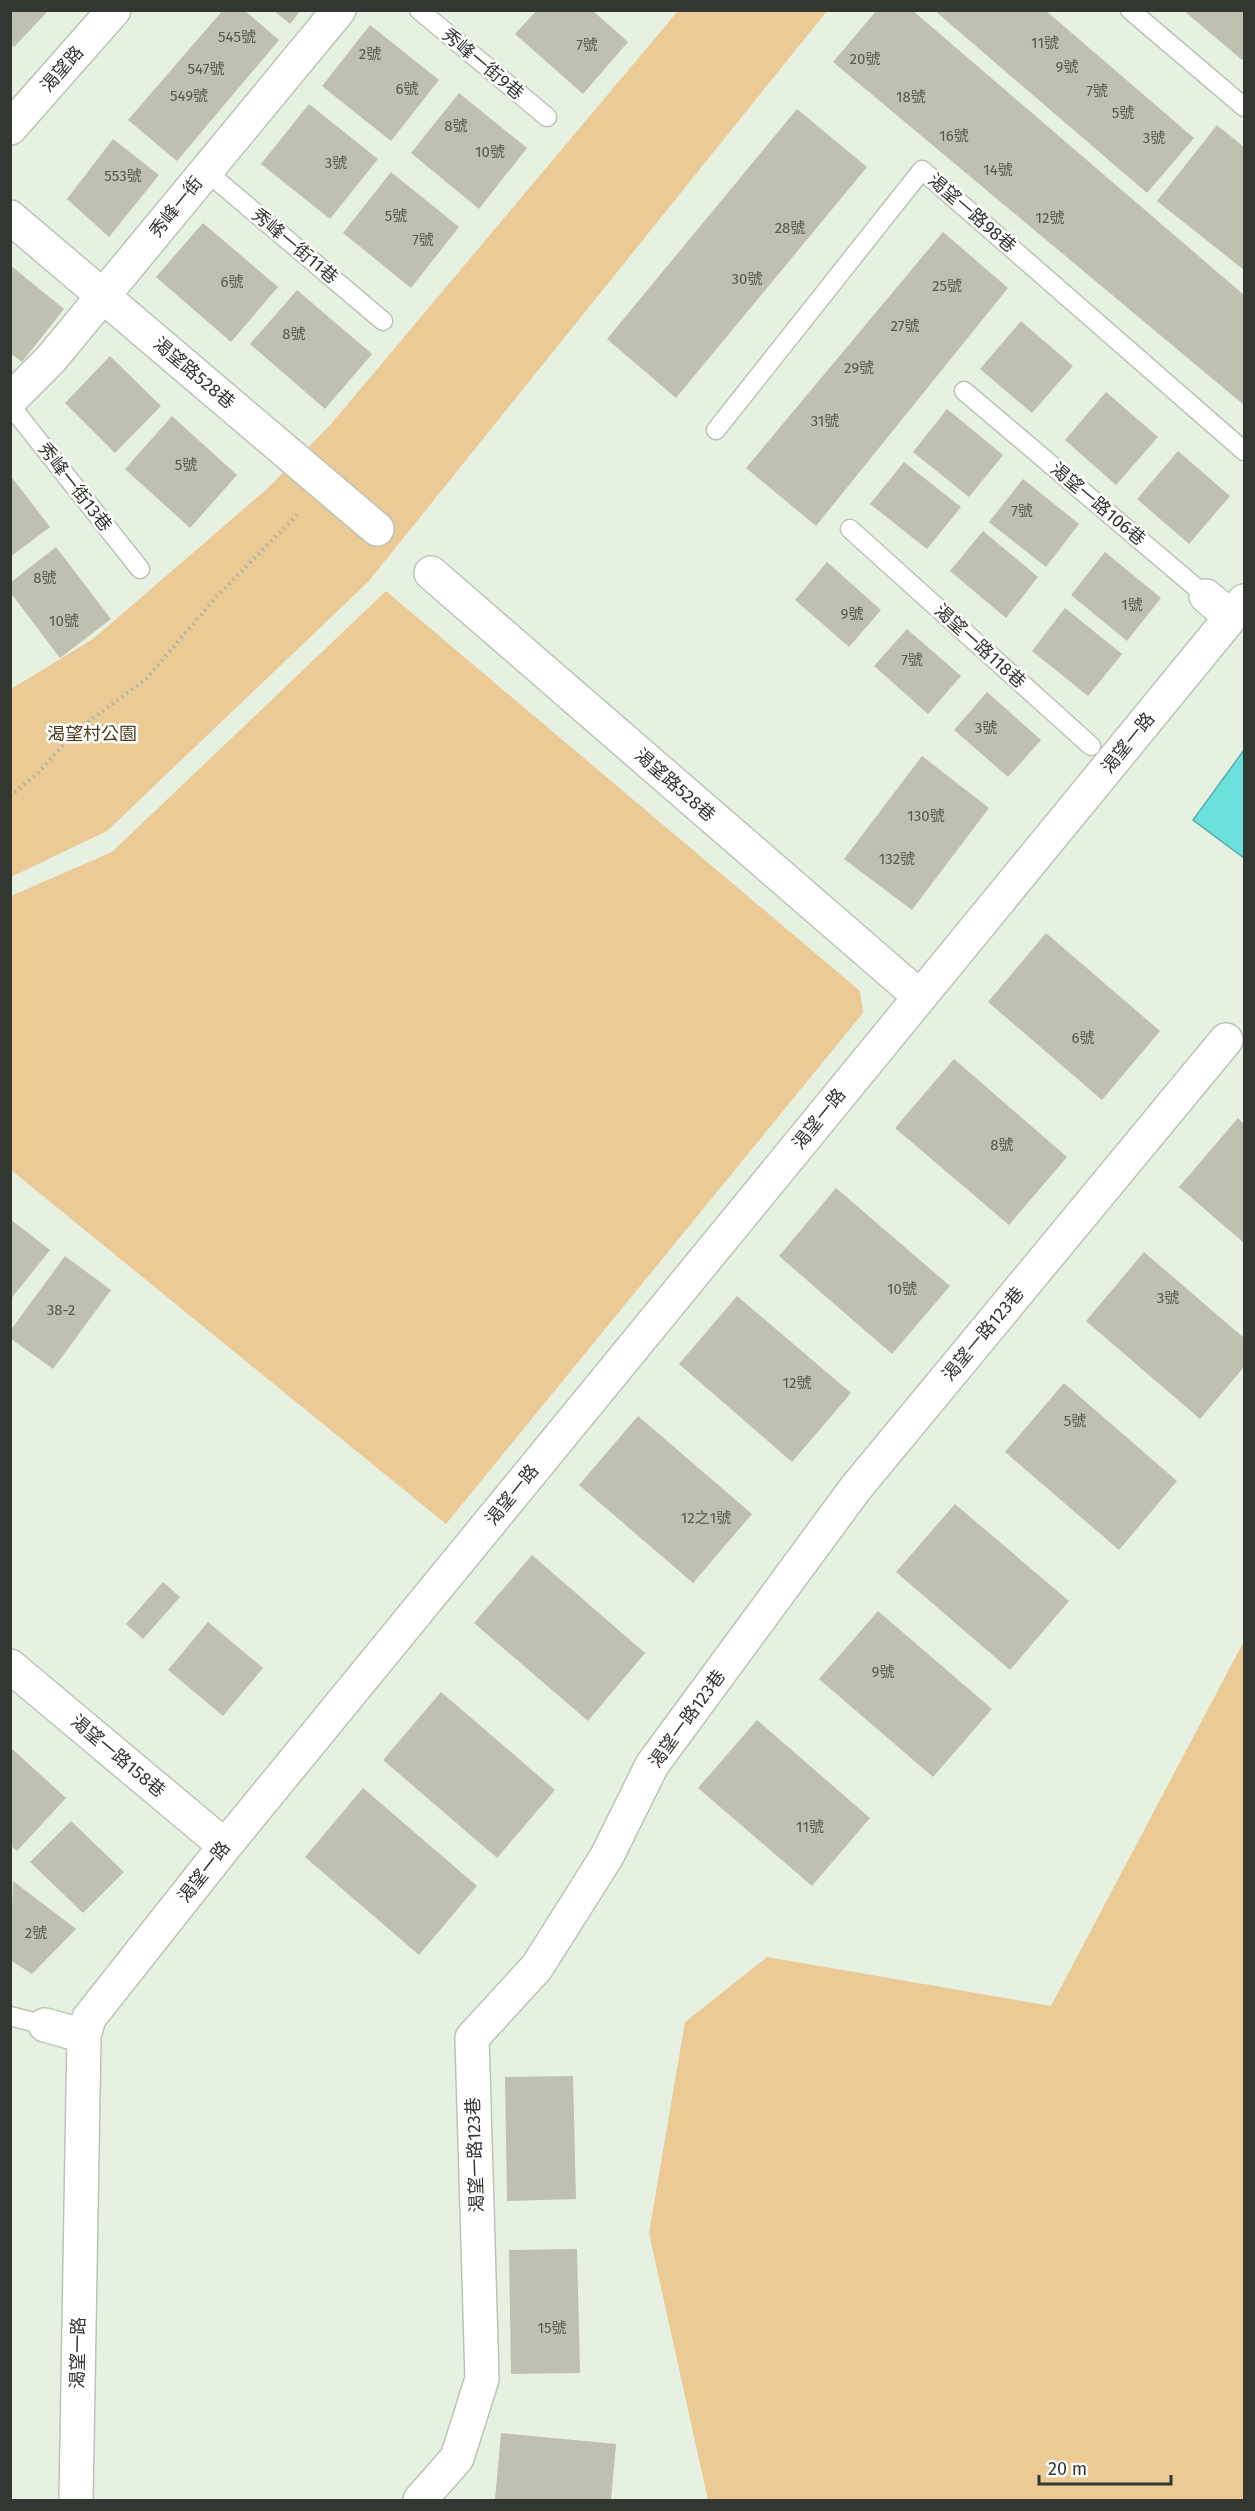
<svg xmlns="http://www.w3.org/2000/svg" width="1255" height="2511" font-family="'Fira Sans','Noto Sans TC',sans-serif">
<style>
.green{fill:#ebca95}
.water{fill:#6be1dc;stroke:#5aaea9;stroke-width:1.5}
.building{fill:#c0c0b0}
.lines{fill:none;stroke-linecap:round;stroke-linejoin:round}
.service-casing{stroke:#bbc4b7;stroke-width:21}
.minor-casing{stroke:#bbc4b7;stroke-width:36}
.path{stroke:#a9b1a5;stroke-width:4;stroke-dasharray:1.5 4.5;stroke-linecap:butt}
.service{stroke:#fff;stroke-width:18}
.minor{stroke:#fff;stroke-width:33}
.labels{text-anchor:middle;stroke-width:5;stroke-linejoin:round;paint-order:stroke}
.number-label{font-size:15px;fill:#565951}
.street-label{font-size:18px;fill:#333731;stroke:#fff}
.park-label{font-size:18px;fill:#503d1d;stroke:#fff}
</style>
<rect width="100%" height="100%" fill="#e7f1e2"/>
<path class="green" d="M678,11H827L368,582L107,831L11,877V689L93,639L268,488L331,424Z
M386,591L860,991L863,1013L446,1524L11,1170V896L112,852Z
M1244,1641V2500H708L649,2233L685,2022L767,1957L1051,2006Z"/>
<path class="water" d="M1244,750V858L1193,820Z"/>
<path class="building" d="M10,10H49L14,47L10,43Z
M223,10H244L279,40L177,161L128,120Z
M273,10H301L290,24Z
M537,10H592L628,42L583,94L515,34Z
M877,10H912L1244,295V405L833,62Z
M934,10H1045L1194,138L1147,193Z
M1183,10H1244V57L1242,60Z
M370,25L439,80L391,141L322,86Z
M459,93L527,148L479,209L411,153Z
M309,104L378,159L330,219L261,164Z
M797,109L867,167L676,398L607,339Z
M1217,125L1244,147V270L1157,201Z
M113,139L159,175L109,237L67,199Z
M391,172L459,227L411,288L343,233Z
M203,223L278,287L231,342L156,277Z
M943,232L1008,288L816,526L746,468Z
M10,265L64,309L22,362L10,353Z
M297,290L372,354L325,409L250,344Z
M1021,321L1073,366L1032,413L980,369Z
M110,356L161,406L115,453L65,403Z
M1106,392L1158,437L1116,485L1065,440Z
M947,409L1003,455L969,497L913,452Z
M172,416L237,475L190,528L125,469Z
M1178,451L1230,496L1189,544L1137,499Z
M904,462L961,507L927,549L870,504Z
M10,475L50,527L10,557Z
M1023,479L1079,524L1046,567L989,522Z
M983,531L1038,577L1006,618L950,571Z
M56,547L111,619L60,658L10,592V583Z
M1105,552L1161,598L1127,641L1071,595Z
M827,562L881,610L849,647L795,600Z
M1065,608L1122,654L1088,696L1032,651Z
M907,629L961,676L928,714L874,666Z
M987,692L1041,740L1008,777L954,730Z
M922,756L989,808L912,910L844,859Z
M1046,933L1160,1031L1102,1100L988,1002Z
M954,1059L1067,1157L1009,1225L895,1128Z
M1238,1118L1244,1124V1243L1179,1187Z
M836,1188L950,1286L892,1354L779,1256Z
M10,1219L50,1250L10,1300Z
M1144,1252L1244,1338V1367L1200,1419L1086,1321Z
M65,1256L111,1290L53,1369L10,1338V1331Z
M737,1296L851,1393L792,1462L679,1364Z
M1064,1383L1177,1481L1119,1550L1005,1452Z
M638,1416L752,1514L693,1583L579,1485Z
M955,1504L1069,1601L1010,1670L896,1572Z
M532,1555L645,1653L588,1721L474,1623Z
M163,1582L180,1597L143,1639L126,1624Z
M878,1611L992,1709L933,1777L819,1679Z
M208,1622L263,1668L223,1716L168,1670Z
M441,1692L555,1790L497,1858L383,1760Z
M757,1720L870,1818L812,1886L698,1788Z
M10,1747L66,1798L17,1851L10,1845Z
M363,1788L477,1886L419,1955L305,1857Z
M71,1821L124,1872L83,1913L30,1862Z
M13,1881L76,1929L32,1974L10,1960Z
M573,2076L576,2199L507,2201L505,2077Z
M577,2249L580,2373L511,2374L509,2250Z
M501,2433L616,2444L611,2500H495Z"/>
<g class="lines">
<defs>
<path id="service" d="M419,10L547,117
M1130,10L1244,107
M206,171L383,321
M964,391L1206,596
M10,405L140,569
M716,430L922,170L1244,451
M850,529L1091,746
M10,2016L45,2025"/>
<path id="minor" d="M10,128L114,10
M10,217L377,529
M10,400L51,359L339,10
M431,573L919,996
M1206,596L1231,617
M10,1666L225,1846
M45,2025L84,2036
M76,2500L84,2036L89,2018L225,1846L1244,601
M420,2500L457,2458L482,2379L472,2038L537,1967L607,1856L652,1765L855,1489L1226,1040"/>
</defs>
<use href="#service" class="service-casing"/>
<use href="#minor" class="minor-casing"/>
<path class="path" d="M10,796L38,773L77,730L146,679L217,596L298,514"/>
<use href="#service" class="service"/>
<use href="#minor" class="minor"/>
</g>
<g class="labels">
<g class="number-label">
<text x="237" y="42">545號</text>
<text x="1045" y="48">11號</text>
<text x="587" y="50">7號</text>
<text x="370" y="59">2號</text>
<text x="865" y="64">20號</text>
<text x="1067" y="72">9號</text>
<text x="206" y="74">547號</text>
<text x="407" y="94">6號</text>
<text x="1097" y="96">7號</text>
<text x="189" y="101">549號</text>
<text x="911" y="102">18號</text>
<text x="1123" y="118">5號</text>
<text x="456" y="131">8號</text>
<text x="954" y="141">16號</text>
<text x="1154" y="143">3號</text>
<text x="490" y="157">10號</text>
<text x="336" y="168">3號</text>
<text x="998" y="175">14號</text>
<text x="123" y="181">553號</text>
<text x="396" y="221">5號</text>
<text x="1050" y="223">12號</text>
<text x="790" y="233">28號</text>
<text x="423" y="245">7號</text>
<text x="747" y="284">30號</text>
<text x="232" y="287">6號</text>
<text x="947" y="291">25號</text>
<text x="905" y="331">27號</text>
<text x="294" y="339">8號</text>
<text x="859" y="373">29號</text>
<text x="825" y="426">31號</text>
<text x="186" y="470">5號</text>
<text x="1022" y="516">7號</text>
<text x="45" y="583">8號</text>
<text x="1132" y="610">1號</text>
<text x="852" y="619">9號</text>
<text x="64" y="626">10號</text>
<text x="912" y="665">7號</text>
<text x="986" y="733">3號</text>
<text x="926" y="821">130號</text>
<text x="897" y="864">132號</text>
<text x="1083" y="1043">6號</text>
<text x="1002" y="1150">8號</text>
<text x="902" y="1294">10號</text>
<text x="1168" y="1303">3號</text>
<text x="61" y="1315">38-2</text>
<text x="797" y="1388">12號</text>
<text x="1075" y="1426">5號</text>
<text x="706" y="1523">12之1號</text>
<text x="883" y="1677">9號</text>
<text x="810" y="1832">11號</text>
<text x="36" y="1938">2號</text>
<text x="552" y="2333">15號</text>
</g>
<g class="street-label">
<text transform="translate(483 64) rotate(40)" y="6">秀峰一街9巷</text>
<text transform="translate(62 69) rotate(-49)" y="6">渴望路</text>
<text transform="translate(176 207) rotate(-51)" y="6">秀峰一街</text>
<text transform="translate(972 213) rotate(41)" y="6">渴望一路98巷</text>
<text transform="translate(295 246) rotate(40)" y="6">秀峰一街11巷</text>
<text transform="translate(194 373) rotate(40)" y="6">渴望路528巷</text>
<text transform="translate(75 487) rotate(52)" y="6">秀峰一街13巷</text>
<text transform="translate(1098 504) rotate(40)" y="6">渴望一路106巷</text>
<text transform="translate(980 646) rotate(42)" y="6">渴望一路118巷</text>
<text transform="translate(1128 743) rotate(-51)" y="6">渴望一路</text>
<text transform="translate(675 785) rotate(41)" y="6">渴望路528巷</text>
<text transform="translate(819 1119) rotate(-51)" y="6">渴望一路</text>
<text transform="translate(983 1334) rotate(-50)" y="6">渴望一路123巷</text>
<text transform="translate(512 1495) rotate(-51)" y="6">渴望一路</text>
<text transform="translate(687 1719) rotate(-54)" y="6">渴望一路123巷</text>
<text transform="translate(118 1756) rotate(40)" y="6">渴望一路158巷</text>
<text transform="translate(204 1872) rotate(-52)" y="6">渴望一路</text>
<text transform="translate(475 2155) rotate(-92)" y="6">渴望一路123巷</text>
<text transform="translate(78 2353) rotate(-89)" y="6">渴望一路</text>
</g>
<g class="park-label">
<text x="92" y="740">渴望村公園</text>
</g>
</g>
<rect width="1255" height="2511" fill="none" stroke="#333731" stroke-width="24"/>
<path d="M1039 2475v9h132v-9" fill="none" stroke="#333731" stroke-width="3"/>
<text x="1048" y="2475" font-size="18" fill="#333731" stroke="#ffffff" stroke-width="4.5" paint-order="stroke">20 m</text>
</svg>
